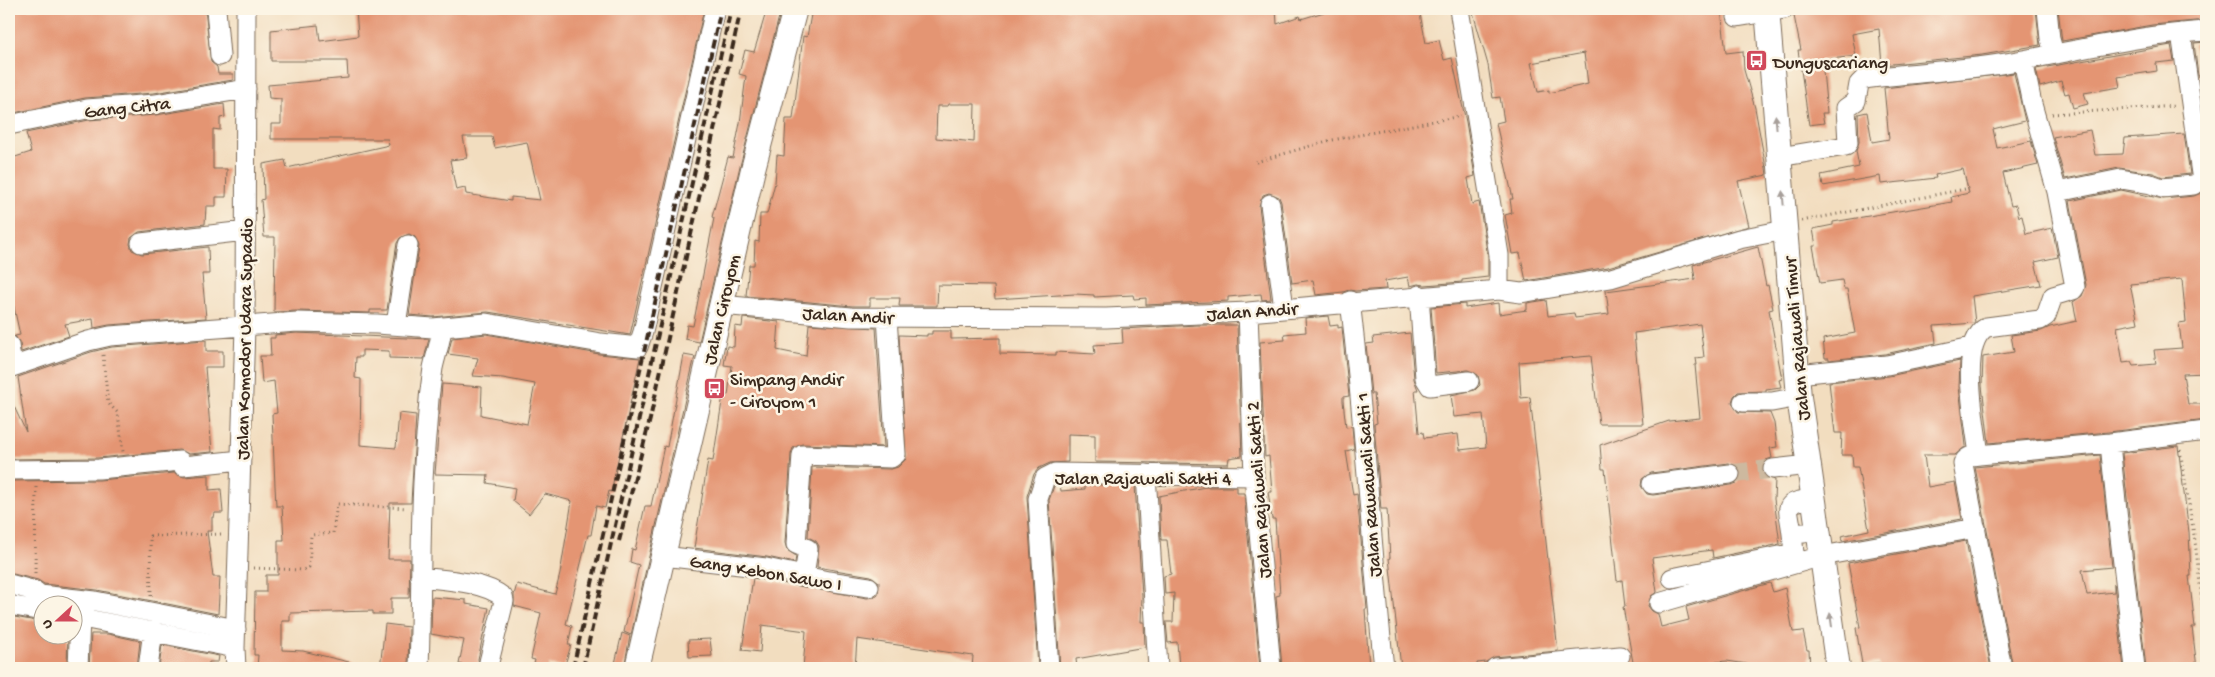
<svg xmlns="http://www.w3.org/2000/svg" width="2215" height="677" font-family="'Gochi Hand',sans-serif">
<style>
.building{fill:#e49573;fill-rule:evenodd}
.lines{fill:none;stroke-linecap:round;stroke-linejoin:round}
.minor-tunnel{stroke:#cdb99f;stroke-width:19;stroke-dasharray:19 9;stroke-linecap:butt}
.minor-casing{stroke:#7b6956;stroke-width:21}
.major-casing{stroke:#7b6956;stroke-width:26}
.path{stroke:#7b6956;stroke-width:3;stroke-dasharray:1 4;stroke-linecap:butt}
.minor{stroke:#fff;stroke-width:19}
.major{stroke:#fff;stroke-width:24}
.rail{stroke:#3b2a1e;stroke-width:4;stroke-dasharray:8 4;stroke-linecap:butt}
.oneway{fill:#a79f9a}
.labels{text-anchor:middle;stroke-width:5;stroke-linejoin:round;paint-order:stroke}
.poi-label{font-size:19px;fill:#3b2a1e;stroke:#fcf5e5;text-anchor:start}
.street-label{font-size:19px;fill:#3b2a1e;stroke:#fcf5e5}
</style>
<rect width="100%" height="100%" fill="#fcf5e5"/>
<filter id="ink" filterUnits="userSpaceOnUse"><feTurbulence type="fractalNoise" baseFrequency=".02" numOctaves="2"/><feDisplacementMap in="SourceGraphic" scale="10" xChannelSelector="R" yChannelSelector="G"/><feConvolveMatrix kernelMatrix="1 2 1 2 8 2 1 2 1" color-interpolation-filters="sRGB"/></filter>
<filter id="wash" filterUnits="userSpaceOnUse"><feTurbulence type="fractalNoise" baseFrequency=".0096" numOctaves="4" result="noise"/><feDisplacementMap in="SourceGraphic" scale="20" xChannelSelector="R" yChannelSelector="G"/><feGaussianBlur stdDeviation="1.12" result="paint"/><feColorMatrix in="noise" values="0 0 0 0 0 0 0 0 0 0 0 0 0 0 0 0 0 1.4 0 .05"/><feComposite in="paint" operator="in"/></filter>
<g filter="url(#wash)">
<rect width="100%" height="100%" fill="#f2ddbf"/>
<g id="blocks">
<path class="building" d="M9,9H205L211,62L217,67L218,74H233V80L154,93L85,98L9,114Z
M356,9H704L630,335L488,312L433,317L409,315L419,246L415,237L409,234L400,238L397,243L387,310H370V313L297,311L274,312L275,237H264L261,200L264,199L263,164L285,160L287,168L389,145L388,139H271V124H281V99L269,98L268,85L348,78L347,61H271V30L318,25L320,41L358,36ZM463,137H492L495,148L527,142L540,200L511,197V201L466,194L465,188L456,190L450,160L467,158Z
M767,9H781L740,166L699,342L685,339L687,325L693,326L714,218L712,217L728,157L733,158L740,123L746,76L739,74L745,50L754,52Z
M812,9H1276L1277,24L1300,16L1301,19L1324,12L1323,9H1419L1426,43L1439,40L1444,60L1452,58L1466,122L1475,176L1468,178L1472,204L1479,202L1488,257V277L1462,280V282L1425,285L1418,284L1410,286L1408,277L1385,281L1386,289L1355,291L1349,290L1343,292L1316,295L1313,280L1292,283L1281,202L1279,197L1269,193L1263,195L1259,206L1271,299L1262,300L1261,294L1228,297V301L1146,305V298L1134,299L1133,295L1094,297V295L1075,294L995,299L994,286L938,285L937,306H899L900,298H870V306H852L746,296L749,265H754L755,241L759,242L760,214H767L775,183L777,155L784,156L786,119H793L803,36L807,37ZM949,104H975L974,142L936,138L937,106H948Z
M1472,9H1721L1726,53L1743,51L1744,70L1755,108L1766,168L1767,175L1738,181L1749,226L1608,267L1526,281L1520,253L1512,254L1505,215L1512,213L1510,199H1513L1496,123L1504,121L1500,97L1493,98L1488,65ZM1584,53L1588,84L1549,93V90L1538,92L1531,63Z
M2036,9L2040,45L1982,55L1882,65L1879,29L1852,34L1856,56L1822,60L1827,113H1822L1824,123L1809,125L1800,63L1798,50H1801L1794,16L1796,10Z
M2058,9H2206V20L2152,25L2062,41Z
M2206,42V76H2198L2194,43Z
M2171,45L2174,61L2156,63L2157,71L2118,77L2120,87L2084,93L2088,104L2073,108L2069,93L2065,94L2061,81L2040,87L2036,69Z
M2014,73L2025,121L1993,129L1997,148L2031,141L2038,165L2003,173L2011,206L2016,205L2019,217L2022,216L2026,234L2052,228L2058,257L2035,262L2041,285L1972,296L1975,323L1934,326L1936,343L1885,354L1829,360V358H1825L1823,339L1855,333L1847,289H1844L1842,280L1820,283L1813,246H1816L1813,229L1833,225V222L1952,202L1951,197L1969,193L1963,169L1935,175L1936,178L1911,181L1881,184L1880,176L1823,186L1821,175L1859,167L1856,151L1859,142L1858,114L1867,112L1872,142L1889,139L1884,88Z
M224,104L225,117L220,118V130L213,129V169H227L226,197H216V206H206L205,224L139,232L131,238L130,244L132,250L142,254L208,247L209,274H202L206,318L109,325L94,328L93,319L65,324L69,336L21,352L20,343L15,336L20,335L12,298H9V159L31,152L26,133L89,120L156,115Z
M2090,130L2095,155L2123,154L2125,138L2184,134L2190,174L2163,177L2153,173L2119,168L2065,179L2053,137Z
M2121,190L2163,199L2194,196L2206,191V373L2183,374L2188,404H2206V420L2109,432L1989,443L1982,386L1983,357L2014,352L2011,335L2041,331L2050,327L2077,321L2073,302L2082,296L2086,285L2070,201ZM2182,279L2186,322L2179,323L2182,348L2154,350L2156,364L2133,366L2131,362L2123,363L2117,327L2138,323L2130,284Z
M1758,247L1766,286L1768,285L1773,309L1769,310L1782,379L1779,380L1781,387L1766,389V391L1738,392L1734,396L1732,402L1738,412L1770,413L1774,423L1777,447L1770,448L1772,458L1766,460L1762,470L1764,476L1775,480L1774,499L1780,544L1713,558L1712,550L1652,558L1657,592L1651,596L1648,606L1652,611L1658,614L1661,627L1689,620L1686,607L1770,583L1773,592L1785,588L1793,632L1803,631L1807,650H1809L1810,668H1773L1727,661L1692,664V668H1634L1623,607H1625L1622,580L1617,581L1605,469H1602L1600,445L1669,421L1700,418L1695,365H1697L1696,358L1704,357L1700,324L1634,333L1643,424H1599L1591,356L1519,362L1521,398L1530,397L1558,651L1494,657L1486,662L1477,663V668H1401L1389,558H1390L1387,509H1381L1374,424L1377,423L1374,394H1371L1366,344L1374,343L1373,337L1410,333L1414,379L1418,390H1415L1419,433L1423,432L1424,438L1458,434L1460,450L1486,447L1483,414L1454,417L1451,395L1475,390L1480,385L1478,375L1468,370L1436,373L1431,307L1465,304V308L1498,303L1499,314L1527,310V303L1546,300L1548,316L1574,313L1575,318L1609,314L1606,291L1695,279L1693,265ZM1729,463L1739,467L1741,473L1737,483L1731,485L1653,495L1647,494L1641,486L1642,479L1651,473Z
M1328,316L1330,326L1338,325V328L1342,327L1344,348L1349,396L1343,397V401L1346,427L1352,426L1354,449L1346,451L1353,495L1357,494L1367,609H1365L1369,668H1282L1276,596L1280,595L1275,519H1272L1268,492H1272L1269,456L1265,457L1260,342L1285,340L1284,334L1306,332L1305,318Z
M743,318L779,322L777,350L806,356L809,324L876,328L884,447L802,444L793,448L791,454L785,543L787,550L796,556L795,563L767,557L694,548L708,460L713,461L723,395H728L732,366L724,365L727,346L734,347L735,326L742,327Z
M1197,325H1237L1242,456L1229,458L1228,464L1095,462V435L1068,434V462L1050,463L1039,468L1034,474L1027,496L1038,668H972L973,656L857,639L855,668H803L806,631L762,625L760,652L742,650L753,578L867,598L874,597L878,594L879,582L871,576L817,567L819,546L816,541L808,537L812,467L891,469L898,467L906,459L899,335L927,336V334H932V331H951V339L1000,338V354L1056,355V352L1095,354L1094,345L1123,343L1122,329Z
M297,333L429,339L424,359L389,358V351L362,350V357H356L355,378L361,379L360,445L396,448L399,413L416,415L411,503H390L388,559H410L409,598H391V614H373V611L290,613V621H282V650L303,651L353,663V668H257L258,655H254L255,592H266V575H278V540H284L282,506H276L275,486L272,414L277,413L274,381L262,383L260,356H271L270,338H275V335Z
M486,334L599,354L640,358L611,492L609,491L605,508L596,506L591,535H588L566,624L572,626L568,645H571L564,668L549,664L548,668H533L535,660L531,659L541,613L514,606V595L517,584L555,594L560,574L572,501L545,494L529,514L513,501L515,488L487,483L488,475L435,474L442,384L482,387L481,415L527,424L535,384L503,378L473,376L478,358L448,354L452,338Z
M206,340V351H223V367H205L212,452L189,454L179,450L98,458L9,459V396L26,432L18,377L91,352L112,347Z
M684,355L695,357L694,360L631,635L624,632L639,565L630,562L632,549L635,550L645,506H651L664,446L667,447Z
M1960,361L1959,387L1966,446L1955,455H1924L1928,487L1955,482L1962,519L1842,541L1841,536L1869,530L1858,467H1853L1852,455H1841L1842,433H1835L1829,382L1889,376Z
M2178,446L2189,532L2191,576H2189L2195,627H2192L2197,668H2146L2122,453Z
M2100,455L2112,567L2082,570L2087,595L2114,592V584L2124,668H2097L2096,666L2013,668L1975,467Z
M174,473L184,477L209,475V490L221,489L223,513H215L214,517H212V531H207L213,577H220L218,614L97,590L44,584L38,580L9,573V481L99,480Z
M1058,484H1060L1061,491L1085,489V485H1135L1142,596L1141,622H1144L1145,647L1076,659L1077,668H1060L1049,500L1054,486Z
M1205,487H1237V493H1244L1260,668H1179L1177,642L1168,643L1166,622H1173L1174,593L1165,594L1164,576L1171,574L1167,540H1161L1159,496Z
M1966,541L1991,668H1880L1879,663L1862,664L1856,628L1860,627L1848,563Z
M432,597L466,600V604L489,608L478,659L480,668L459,664L464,640L431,634Z
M9,616L42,622V634H68L67,664H56V668H9Z
M385,624L409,627L408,668H380Z
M622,633L630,636L624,668H614Z
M91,634H108L140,641L137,668H89Z
M710,639L712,656L689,657L688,640Z
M162,645L219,656L218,662H209L208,668H159Z"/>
</g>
</g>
<g filter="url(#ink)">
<use href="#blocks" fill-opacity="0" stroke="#7b6956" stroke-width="1"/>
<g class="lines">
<path class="minor-tunnel" d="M1730,474L1773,469"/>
<defs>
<path id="minor" d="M216,9L220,56
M2047,9L2050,39L2054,53
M1737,17L1785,9
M9,125L87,109L155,104L246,89
M1779,157L1846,146L1848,143L1846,108L1856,101L1859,84L1864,79C1909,73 1955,71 2000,64C2069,53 2135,35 2206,31
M2057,192L2121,179L2151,184L2162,188L2193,185L2202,181L2181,33
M1270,204L1284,308
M141,243L245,231
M1499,290L1521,293L1611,278L1739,239L1785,230
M1419,295L1425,378L1430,386L1469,381
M1350,301C1365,423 1371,546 1384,668
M721,305L851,317L1106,318L1248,312L1499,290V255L1459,9
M1248,312L1254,476L1271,668
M396,325L408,245
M9,345L12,366
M9,368L88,341L110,336L297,322L377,324L433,328L486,323L601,343L638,347L643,332L715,9
M1797,374L1887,365L1972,347
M1743,402H1772L1799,397
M2110,443C2117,519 2127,593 2135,668
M1979,455C1976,427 1957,342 1987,327L2040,320L2046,316L2053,296L2073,290L2075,287L2057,192L2032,104L2023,60
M1773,469L1809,465
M9,470L99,469L180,461L183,466L241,460
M1146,474L1158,668
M1652,484L1730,474
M1804,533L1792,534C1789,505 1780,504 1814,498
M663,556L766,568L828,581L869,587
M804,576L808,549L796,544L802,455L891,458L896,454L887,317
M420,577C444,580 483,581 503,597L504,601L489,662
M1672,578L1794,553L1792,534
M9,584L35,591L40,595L95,601L236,629
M1659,603L1822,556L1976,528
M9,605L42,611
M72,616L235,648
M78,668L80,617
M148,668L153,631
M236,668L235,648L245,327L246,9
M419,668C422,587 419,506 427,425C428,406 430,387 433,368C436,354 441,341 442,327
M1049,668L1038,499L1045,478L1055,473L1254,476
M1495,668L1620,656
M2002,668L1963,464C1966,456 1972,456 1979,455L2110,443L2206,431"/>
<path id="major" d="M1767,9L1799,397L1838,668
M637,668L753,169L795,9"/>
</defs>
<use href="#minor" class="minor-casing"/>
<use href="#major" class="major-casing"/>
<path class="path" d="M2052,114L2176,106
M1256,162L1327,141L1461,116
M1802,221L1965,189
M103,355L108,403L118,413L123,452
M2180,450L2195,541L2206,636
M254,568L303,570L309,567L311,535L333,533L337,504L406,508
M35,573L36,487
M151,596L150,536L223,534"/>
<use href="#minor" class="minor"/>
<use href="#major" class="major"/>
<path class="rail" d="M619,541L650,419L741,9
M573,668L721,9
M583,668L731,9"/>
</g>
<defs><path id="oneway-solid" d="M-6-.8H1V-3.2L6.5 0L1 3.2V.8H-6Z" transform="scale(1.25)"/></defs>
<g class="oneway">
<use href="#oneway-solid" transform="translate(1776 122) rotate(-95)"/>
<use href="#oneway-solid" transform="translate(1783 198) rotate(-95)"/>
<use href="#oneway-solid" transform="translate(1831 620) rotate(-98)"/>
</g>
</g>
<defs>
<symbol id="bus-square" viewBox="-11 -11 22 22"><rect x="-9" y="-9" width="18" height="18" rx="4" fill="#d1495b" stroke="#fcf5e5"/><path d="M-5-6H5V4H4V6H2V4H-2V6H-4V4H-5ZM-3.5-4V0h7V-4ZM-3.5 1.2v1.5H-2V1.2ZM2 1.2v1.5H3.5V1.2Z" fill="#fff"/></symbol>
</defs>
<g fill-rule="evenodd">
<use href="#bus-square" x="1744" y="48" width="25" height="25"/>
<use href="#bus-square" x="702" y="376" width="25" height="25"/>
</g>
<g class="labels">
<g class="poi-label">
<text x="1773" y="68">Dunguscariang</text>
<text x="730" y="385">Simpang Andir<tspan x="730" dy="22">- Ciroyom 1</tspan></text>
</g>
<g class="street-label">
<text transform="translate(127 106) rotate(-6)" y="7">Gang Citra</text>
<text transform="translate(720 309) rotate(-77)" y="7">Jalan Ciroyom</text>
<text transform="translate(1252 310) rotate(-4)" y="7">Jalan Andir</text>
<text transform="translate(848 314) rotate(3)" y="7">Jalan Andir</text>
<text transform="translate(243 339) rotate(-89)" y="7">Jalan Komodor Udara Supadio</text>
<text transform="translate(1795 339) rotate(-95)" y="7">Jalan Rajawali Timur</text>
<text x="1143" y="484">Jalan Rajawali Sakti 4</text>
<text transform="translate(1367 485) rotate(-94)" y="7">Jalan Rawawali Sakti 1</text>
<text transform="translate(1257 490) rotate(-94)" y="7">Jalan Rajawali Sakti 2</text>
<text transform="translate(766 571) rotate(9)" y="7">Gang Kebon Sawo I</text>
</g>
</g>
<rect width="2215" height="677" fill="none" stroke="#fcf5e5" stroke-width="30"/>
<g transform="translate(58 620) rotate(249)"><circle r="24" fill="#fcf5e5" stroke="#afa495"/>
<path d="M0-4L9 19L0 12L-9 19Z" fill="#d1495b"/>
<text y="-8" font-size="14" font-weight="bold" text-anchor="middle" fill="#3b2a1e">U</text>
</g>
</svg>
